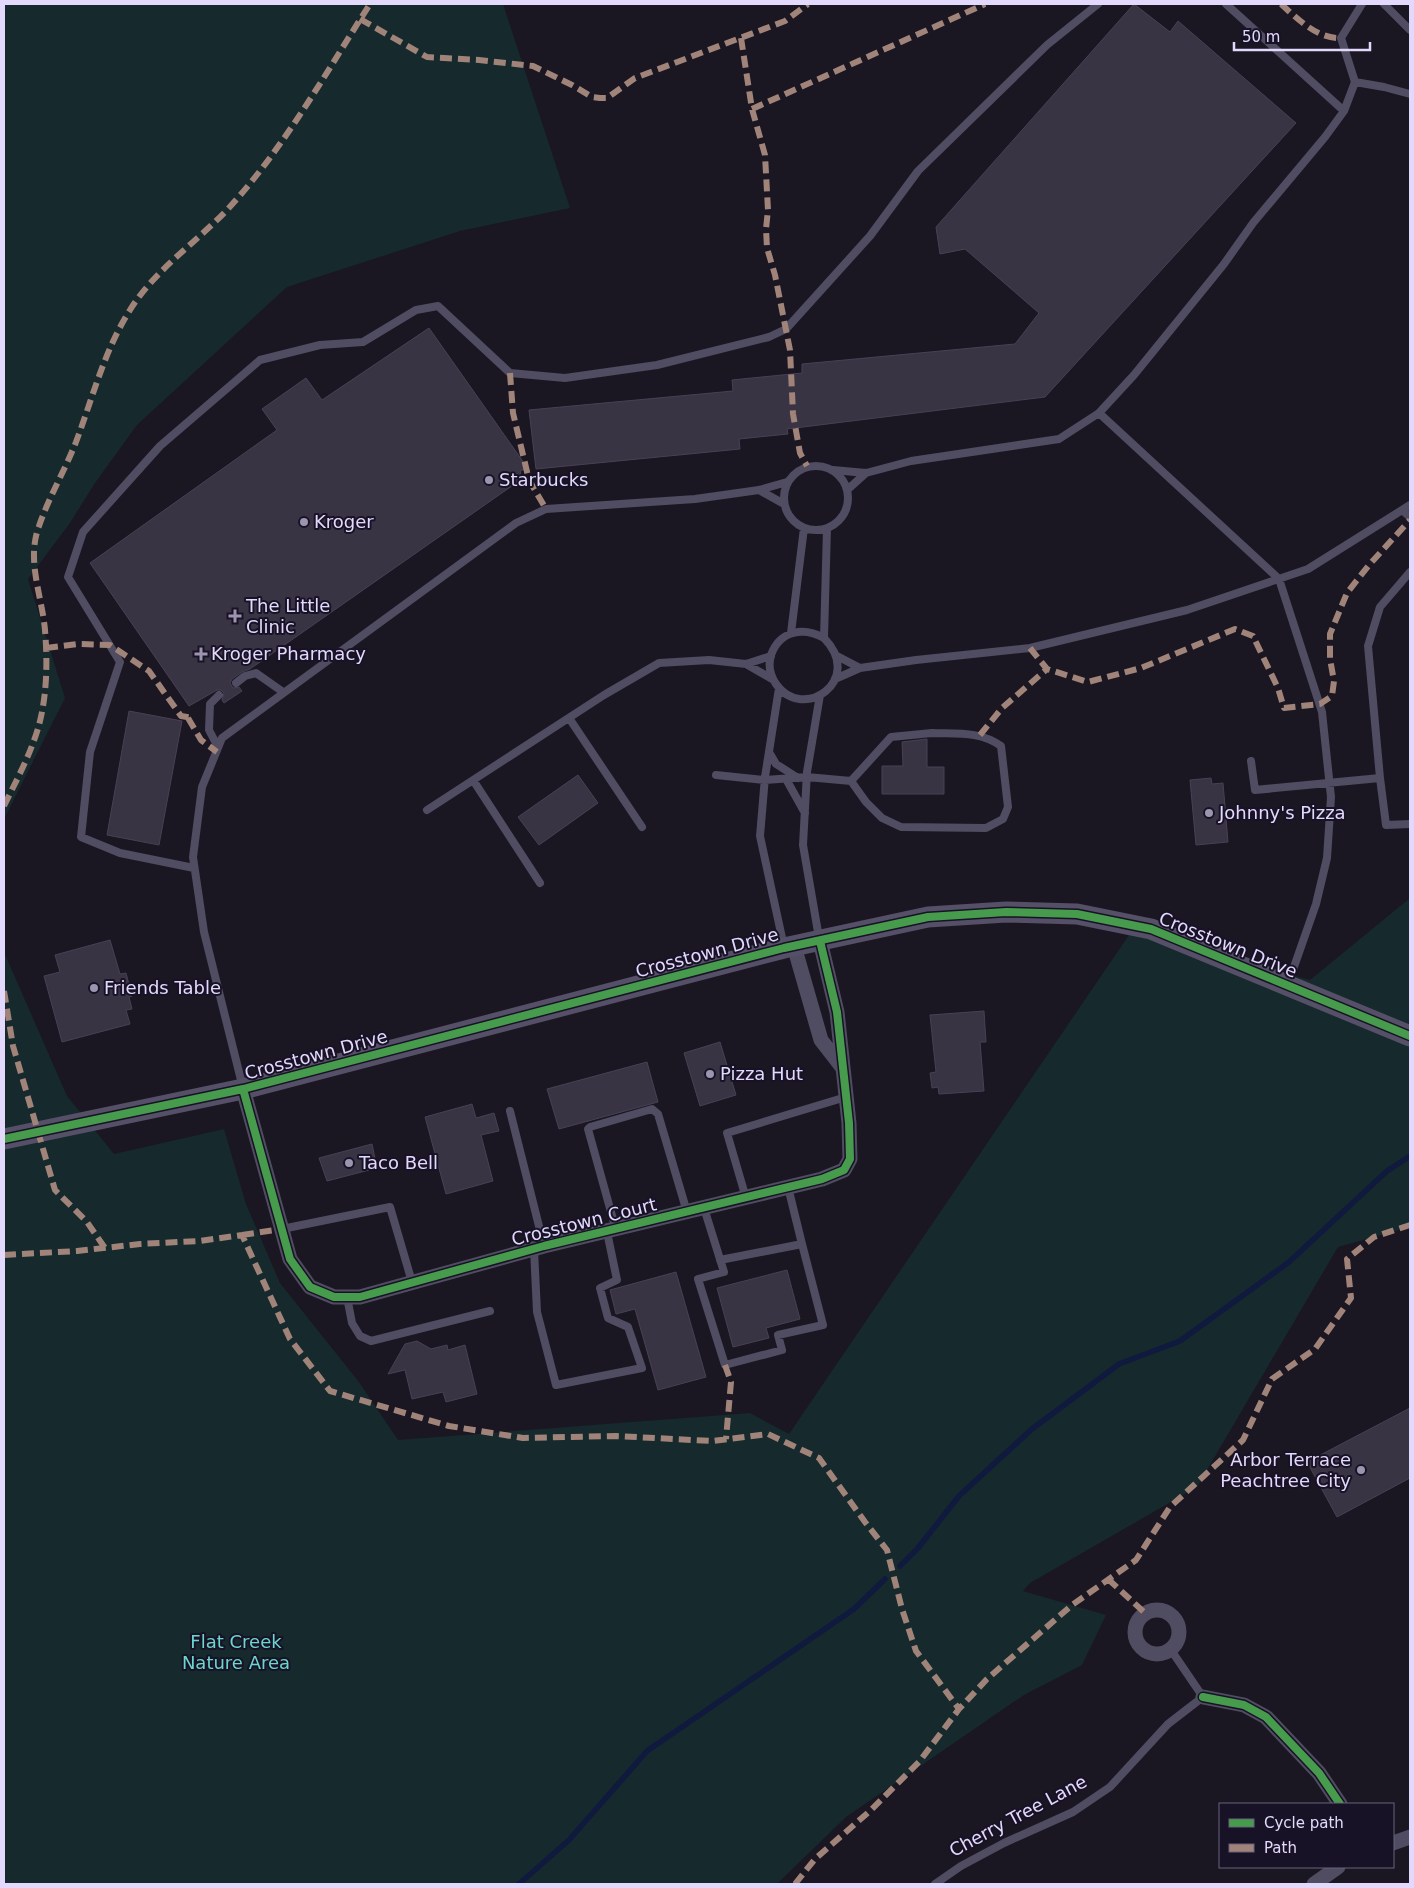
<svg xmlns="http://www.w3.org/2000/svg" width="1414" height="1888" font-family="'DejaVu Sans',sans-serif">
<style>
.green{fill:#16292d}
.lines{fill:none;stroke-linecap:round;stroke-linejoin:round}
.stream{stroke:#10193e;stroke-width:5.5}
.building{fill:#393444;stroke:#484154}
.lane{stroke:#504c61;stroke-width:8}
.street{stroke:#504c61;stroke-width:15}
.secondary{stroke:#554f67;stroke-width:21}
.quiet{stroke:#a18479;stroke-width:6;stroke-dasharray:12 6;stroke-linecap:butt}
.cycleway-casing{stroke:#181226;stroke-width:11}
.cycleway{stroke:#469c4c;stroke-width:8}
.poi-dot{fill:#9d95b0;stroke:#181226;stroke-width:2}
.labels{text-anchor:middle;stroke-width:4;stroke-linejoin:round;paint-order:stroke}
.poi-label{font-size:18px;fill:#e3d9fc;stroke:#181226;text-anchor:start}
.street-label{font-size:18px;fill:#e3d9fc;stroke:#181226}
.park-label{font-size:18px;fill:#6bd6cd;stroke:#181226}
</style>
<rect width="100%" height="100%" fill="#1a1622"/>
<path class="green" d="M4,4H503L570,208L460,231L287,287L137,425L95,483L70,523L28,579L65,698L4,819Z
M1410,898V1227L1338,1247L1197,1487L1030,1583L1023,1591L1106,1615L1082,1665L1024,1695L846,1817L777,1884H4V952L67,1096L114,1154L224,1129L246,1204L280,1283L359,1382L398,1440L750,1413L789,1434L1131,932L1310,980Z"/>
<g class="lines">
<path class="stream" d="M900,1566L918,1548L959,1496L1032,1429L1119,1364L1180,1341L1289,1262L1387,1171L1410,1156
M519,1884L569,1840L647,1751L854,1609L885,1579"/>
</g>
<path class="building" d="M1134,4L1170,32L1178,21L1296,123L1045,397L787,429L788,434L739,439L740,449L536,469L529,410L733,391L732,380L802,373V364L1015,344L1039,313L965,249L940,254L936,227Z
M429,328L529,470H521L519,481L250,669L242,672L232,679L230,683L233,688L239,687L242,691L224,703L222,700L224,693L221,690H217L189,706L90,563L277,430L262,409L306,378L322,400Z
M129,711L182,721L159,845L107,835Z
M927,739V767H944V794H882V766H903L902,742Z
M578,775L598,803L539,845L518,817Z
M1211,778L1212,784L1223,783L1228,842L1196,845L1190,780Z
M110,940L120,974L126,973L132,996L129,997L132,1009L126,1010L130,1024L62,1042L44,976L60,972L55,955Z
M984,1011L986,1042H980L984,1091L939,1094L938,1087L932,1088L930,1073L936,1072L930,1015Z
M720,1042L736,1095L700,1106L684,1053Z
M647,1062L658,1102L559,1129L547,1089Z
M472,1104L476,1118L494,1113L499,1131L481,1135L493,1181L446,1194L425,1117Z
M372,1144L377,1168L327,1181L319,1158Z
M787,1270L800,1319L766,1328L769,1338L733,1347L717,1288Z
M676,1272L706,1377L658,1390L635,1309L616,1314L610,1290Z
M417,1341L431,1349L447,1345L448,1350L465,1345L477,1394L446,1402L443,1392L412,1399L405,1370L388,1374L405,1344Z
M1410,1408V1478L1337,1517L1307,1462Z"/>
<g class="lines">
<path class="lane" d="M1226,4L1344,111
M1384,4L1410,30
M1355,82L1341,38L1362,4
M1099,413L1279,579L1322,712L1331,797L1327,858L1316,904L1288,984
M784 498a32 32 0 1 1 64 0a32 32 0 1 1-64 0Z
M833,470L866,473L911,461L1059,439L1099,413L1134,375L1224,264L1253,223L1325,137L1344,111L1355,82L1384,87L1410,94
M759,490L784,504
M847,490L866,473
M1402,510L1410,517
M791,633L804,528
M824,638C804,627 780,630 771,655C768,665 770,675 776,684C803,723 865,680 824,638L827,528
M837,656L860,668
M746,664L772,679
M835,679L860,668L916,660L1030,648L1187,610L1308,569L1410,505
M236,683L245,676L256,673L283,692
M779,688L765,777L760,836L784,947
M569,718L642,827
M932,733C957,734 980,731 1001,746L1008,807L1003,819L986,828L901,827L882,818L866,802L851,781L891,737Z
M218,747L209,730L210,704L219,695
M769,752L776,764L798,778
M1251,761L1255,790L1380,778L1386,825L1410,824
M716,775L765,780L807,777L851,781
M1380,778L1368,646L1380,607L1410,572
M786,779L805,813
M473,780L540,883
M427,810L604,695L659,663L709,660L746,664L771,656
M194,868L120,853L81,837L90,752L120,662L68,577L83,532L160,446L260,360L320,345L363,342L416,310L438,306L510,373L565,378L657,365L769,337L786,329L870,236L918,171L1047,45L1098,4
M819,938L803,845L807,772L820,695
M243,1088L204,932L193,857L202,787L222,738L516,523L546,509L695,499L759,490L787,482
M510,1111L544,1246
M788,1187L802,1244
M746,1198L727,1133L846,1097
M704,1208L724,1272L698,1279L725,1365L782,1350L778,1335L823,1325L802,1244L720,1260
M282,1229L390,1207L412,1282
M616,1230L588,1129L590,1127L652,1109L658,1114L687,1212
M534,1249L537,1312L556,1385L642,1368L628,1327L608,1318L600,1288L617,1280L607,1232
M347,1297L352,1323L360,1336L371,1341L490,1311
M935,1884L961,1866L1004,1843L1073,1812L1110,1787L1168,1724L1203,1697L1171,1650"/>
<path class="street" d="M794,946L821,1040L842,1067
M243,1089L290,1259L310,1287L334,1297H360L544,1246L822,1179L844,1170L850,1159L849,1123L837,1012L820,941
M1135 1632a22 22 0 1 1 44 0a22 22 0 1 1-44 0Z
M1203,1697L1244,1705L1266,1717L1319,1773L1340,1804
M1393,1843L1410,1837
M1314,1884L1338,1867"/>
<path class="secondary" d="M4,1139L243,1089L784,948L928,917L1006,912L1077,914L1151,929L1410,1036"/>
<path class="quiet" d="M1281,4C1298,19 1317,39 1341,38
M360,19L427,57L479,60L533,66L572,85L592,97L600,98H607L635,78L785,21L808,4
M741,38L752,109L765,155L768,210L766,229L767,248L775,275L790,350L793,414L800,453L807,466
M752,109L985,4
M510,373L513,413L529,480L546,509
M46,648L78,644L110,645L149,671L181,716L194,718
M1030,648L1047,669L1088,682L1141,668L1235,629L1253,636L1278,688L1284,708L1320,704L1332,696L1334,681L1330,659V634L1347,593L1369,565L1410,520
M188,718L201,740L217,752
M980,735L1002,708L1047,669
M4,806C14,785 25,765 33,743C47,708 48,667 45,630C42,596 26,560 39,526C49,497 65,470 76,442C93,397 104,351 130,310C154,271 194,244 226,211C283,150 325,74 370,4
M4,991L13,1046L55,1190L87,1222L105,1248
M242,1235L282,1229
M4,1255L77,1251L140,1244L199,1241L242,1235L290,1339L330,1391L449,1426L523,1438L616,1436L712,1441L768,1434L819,1458L865,1522L887,1550L902,1609L916,1651L959,1709
M725,1365L731,1382L726,1439
M1108,1579L1145,1613
M795,1884L815,1859L871,1810L919,1762L959,1709L987,1679L1072,1605L1136,1560L1170,1507L1243,1440L1272,1379L1315,1349L1351,1298L1347,1259L1374,1237L1410,1225"/>
<defs>
<path id="cycleway" d="M243,1089L290,1259L310,1287L334,1297H360L544,1246L822,1179L844,1170L850,1159L849,1123L837,1012L820,941
M4,1139L243,1089L784,948L928,917L1006,912L1077,914L1151,929L1410,1036
M1203,1697L1244,1705L1266,1717L1319,1773L1340,1804"/>
</defs>
<use href="#cycleway" class="cycleway-casing"/>
<use href="#cycleway" class="cycleway"/>
</g>
<g class="poi-dot">
<circle cx="489" cy="480" r="5"/>
<circle cx="304" cy="522" r="5"/>
<path d="M232.5 608.5h5v5h5v5h-5v5h-5v-5h-5v-5h5z"/>
<path d="M198.5 646.5h5v5h5v5h-5v5h-5v-5h-5v-5h5z"/>
<circle cx="1209" cy="813" r="5"/>
<circle cx="94" cy="988" r="5"/>
<circle cx="710" cy="1074" r="5"/>
<circle cx="349" cy="1163" r="5"/>
<circle cx="1361" cy="1470" r="5"/>
</g>
<g class="labels">
<g class="poi-label">
<text x="499" y="486">Starbucks</text>
<text x="314" y="528">Kroger</text>
<text x="246" y="612">The Little<tspan x="246" dy="21">Clinic</tspan></text>
<text x="211" y="660">Kroger Pharmacy</text>
<text x="1219" y="819">Johnny's Pizza</text>
<text x="104" y="994">Friends Table</text>
<text x="720" y="1080">Pizza Hut</text>
<text x="359" y="1169">Taco Bell</text>
<text x="1351" y="1466" text-anchor="end">Arbor Terrace<tspan x="1351" dy="21">Peachtree City</tspan></text>
</g>
<g class="street-label">
<text transform="translate(1228 945) rotate(22)" y="6">Crosstown Drive</text>
<text transform="translate(707 953) rotate(-15)" y="6">Crosstown Drive</text>
<text transform="translate(316 1055) rotate(-15)" y="6">Crosstown Drive</text>
<text transform="translate(584 1222) rotate(-14)" y="6">Crosstown Court</text>
<text transform="translate(1018 1816) rotate(-28)" y="6">Cherry Tree Lane</text>
</g>
<g class="park-label">
<text x="236" y="1648">Flat Creek<tspan x="236" dy="21">Nature Area</tspan></text>
</g>
</g>
<rect width="1414" height="1888" fill="none" stroke="#e3d9fc" stroke-width="10"/>
<rect x="1219" y="1803" width="175" height="65" fill="#181226" stroke="#69627c"/>
<rect x="1229" y="1819" width="25" height="8" fill="#469c4c" stroke="#69627c"/>
<text x="1264" y="1828" font-size="15" fill="#e3d9fc">Cycle path</text>
<rect x="1229" y="1844" width="25" height="8" fill="#a18479" stroke="#69627c"/>
<text x="1264" y="1853" font-size="15" fill="#e3d9fc">Path</text>
<path d="M1234 42v8h136v-8" fill="none" stroke="#e3d9fc" stroke-width="2.5"/>
<text x="1242" y="42" font-size="15" fill="#e3d9fc" stroke="#181226" stroke-width="4" paint-order="stroke">50 m</text>
</svg>
